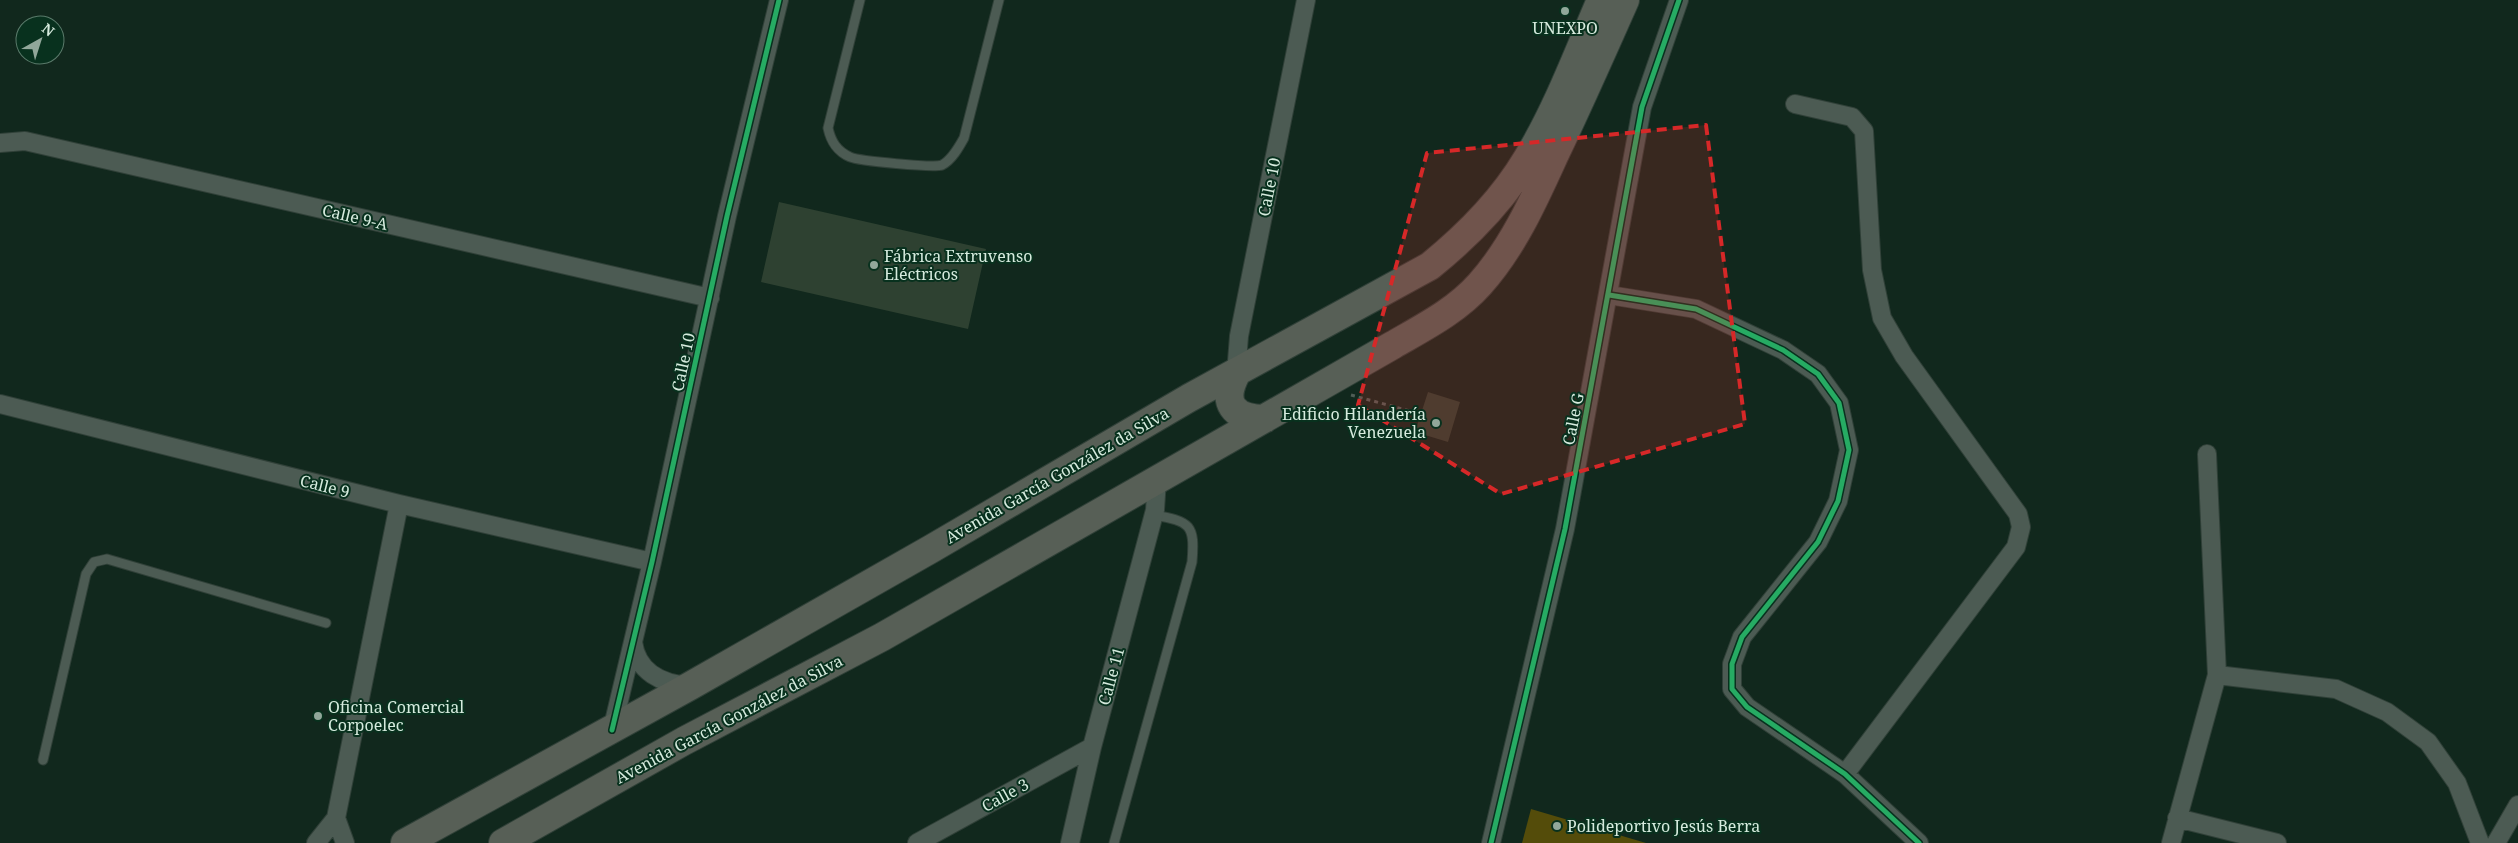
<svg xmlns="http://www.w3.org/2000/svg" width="2518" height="843" font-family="'Noto Serif',serif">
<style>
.green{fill:#544c0a}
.building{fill:#2e4131}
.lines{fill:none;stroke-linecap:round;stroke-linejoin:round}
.lane-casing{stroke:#304038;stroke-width:11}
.street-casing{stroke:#304038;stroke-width:20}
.primary-casing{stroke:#304038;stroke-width:30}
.path{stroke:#4f5e56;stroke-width:3;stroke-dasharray:4 4;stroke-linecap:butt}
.lane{stroke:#4c5b53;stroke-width:9}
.street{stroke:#4c5b53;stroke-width:18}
.primary{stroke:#575f56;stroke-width:28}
.cycleway-casing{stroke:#08311e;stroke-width:8}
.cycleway{stroke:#26ab63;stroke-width:5}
.marked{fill:#d62828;fill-opacity:0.2;stroke:#d62828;stroke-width:4;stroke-dasharray:10 6;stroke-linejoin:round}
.poi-dot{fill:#91a79a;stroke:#08311e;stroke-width:2}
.labels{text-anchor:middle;stroke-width:4;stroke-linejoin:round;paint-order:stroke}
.poi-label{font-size:16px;fill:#d6ebde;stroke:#08311e;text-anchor:start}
.street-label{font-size:16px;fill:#d6ebde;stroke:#08311e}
</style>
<rect width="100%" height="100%" fill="#11281d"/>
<path class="green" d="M1531,809L1646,843H1522Z"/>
<path class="building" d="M779,202L986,249L968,329L761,282Z
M1428,392L1460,402L1448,442L1415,432Z"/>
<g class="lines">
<defs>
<path id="lane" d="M860,0L828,128C831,142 837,151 850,157C859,161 934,168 942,165C952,160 959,147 964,138L999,0
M43,760L86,574L94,562L107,559L326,623
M1114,843L1192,562C1195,525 1191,521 1153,515"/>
<path id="street" d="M1795,104L1852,117L1864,131L1872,270L1882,318L1904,356L2018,514L2021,527L2016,547L1845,774
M0,143L25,141L710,298
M1609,295L1696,309L1783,350L1818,374L1839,403L1849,450L1838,501L1818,542L1742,637L1732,664V689L1747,707L1845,774L1919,843
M1236,374L1239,336L1306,0
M0,404L399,504L652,562
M633,642C637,672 662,684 690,686
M2217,675L2336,689L2387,712L2428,742L2457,783L2480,843
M612,730L652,562L727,216L779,0
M336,818L399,504
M2177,818L2277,843
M316,843L336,818L345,843
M917,843L1092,747
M1070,843L1092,747L1155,510L1157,479
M1491,843L1565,529L1642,107L1679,0
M2171,843L2217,675L2207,454
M2496,843L2518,805"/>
<path id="primary" d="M1236,374C1221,403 1233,418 1264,419
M405,843L690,686L931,549L1189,398L1430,266C1467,236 1502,201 1527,159C1557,110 1578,53 1601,0
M503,843L684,741L882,637L1393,345C1424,327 1456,311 1480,284C1513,247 1534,200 1554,156C1579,104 1602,52 1625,0"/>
</defs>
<use href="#lane" class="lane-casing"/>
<use href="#street" class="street-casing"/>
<use href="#primary" class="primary-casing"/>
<path class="path" d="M1351,395L1421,414"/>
<use href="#lane" class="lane"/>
<use href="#street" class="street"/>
<use href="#primary" class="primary"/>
<defs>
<path id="cycleway" d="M1609,295L1696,309L1783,350L1818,374L1839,403L1849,450L1838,501L1818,542L1742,637L1732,664V689L1747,707L1845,774L1919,843
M612,730L652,562L727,216L779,0
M1491,843L1565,529L1642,107L1679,0"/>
</defs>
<use href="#cycleway" class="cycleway-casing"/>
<use href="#cycleway" class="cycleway"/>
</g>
<path class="marked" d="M1706,125L1745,424L1501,494L1358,405L1427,153Z"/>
<g class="poi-dot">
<circle cx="1565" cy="11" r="5"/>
<circle cx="874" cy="265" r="5"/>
<circle cx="1436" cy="423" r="5"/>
<circle cx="318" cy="716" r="5"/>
<circle cx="1557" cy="826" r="5"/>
</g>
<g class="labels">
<g class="poi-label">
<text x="1565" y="34" text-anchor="middle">UNEXPO</text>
<text x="884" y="262">Fábrica Extruvenso<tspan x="884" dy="18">Eléctricos</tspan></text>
<text x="1426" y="420" text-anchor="end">Edificio Hilandería<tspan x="1426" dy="18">Venezuela</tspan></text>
<text x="328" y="713">Oficina Comercial<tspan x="328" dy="18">Corpoelec</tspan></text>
<text x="1567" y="832">Polideportivo Jesús Berra</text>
</g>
<g class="street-label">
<text transform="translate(1269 187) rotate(-79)" y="6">Calle 10</text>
<text transform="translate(355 217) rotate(13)" y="6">Calle 9-A</text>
<text transform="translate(683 362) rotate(-78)" y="6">Calle 10</text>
<text transform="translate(1573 419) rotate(-79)" y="6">Calle G</text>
<text transform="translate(1057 475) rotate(-30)" y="6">Avenida García González da Silva</text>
<text transform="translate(325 486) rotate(14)" y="6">Calle 9</text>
<text transform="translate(1111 676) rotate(-75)" y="6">Calle 11</text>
<text transform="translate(729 719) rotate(-28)" y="6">Avenida García González da Silva</text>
<text transform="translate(1005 795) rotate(-29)" y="6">Calle 3</text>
</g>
</g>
<g transform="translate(40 40) rotate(39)"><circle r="24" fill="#08311e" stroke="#5a7b6b"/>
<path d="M0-4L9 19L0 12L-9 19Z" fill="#91a79a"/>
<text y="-8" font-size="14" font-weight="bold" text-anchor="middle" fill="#d6ebde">N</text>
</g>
</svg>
